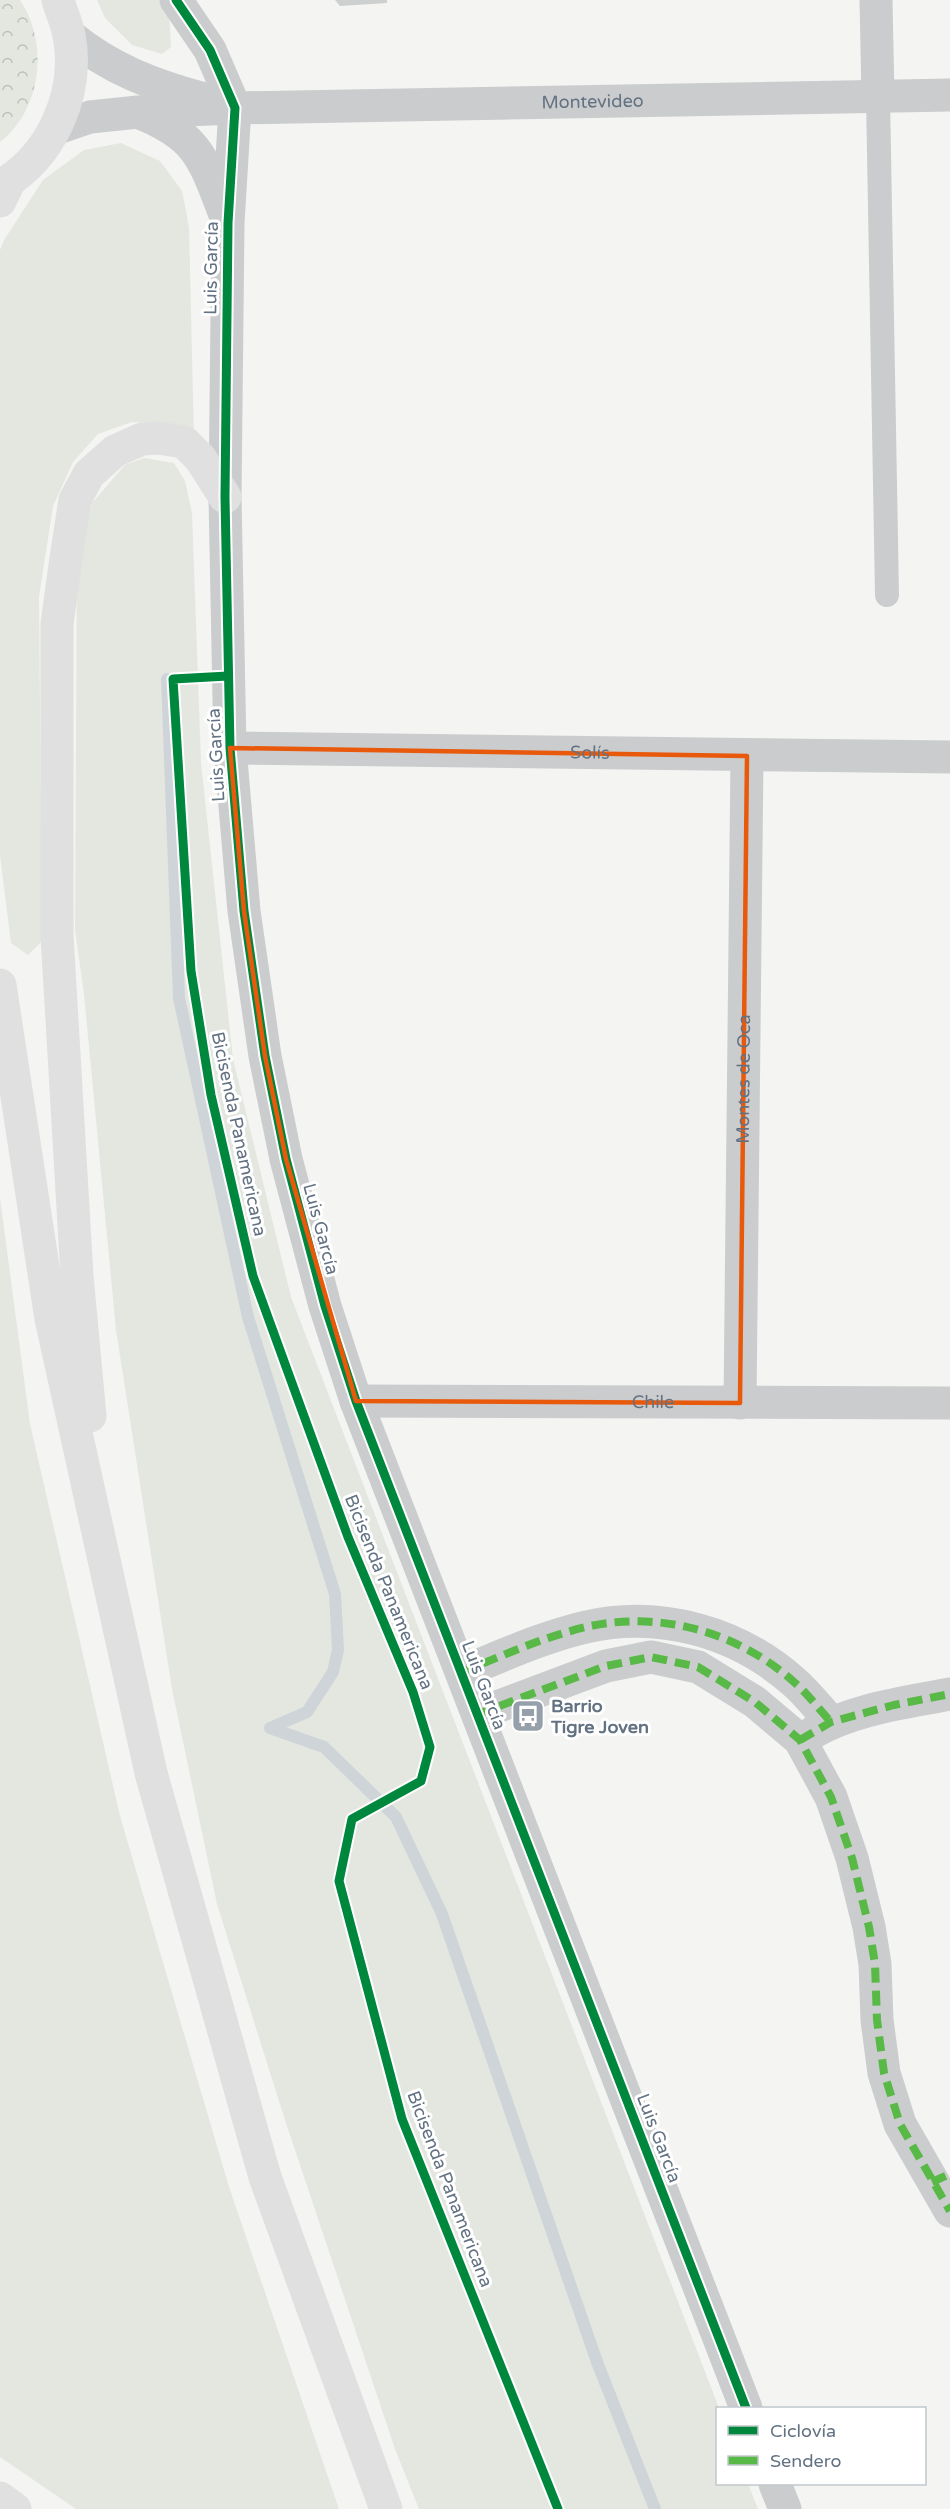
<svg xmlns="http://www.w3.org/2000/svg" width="950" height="2509" font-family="'Varela Round',sans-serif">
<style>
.grass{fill:#e3e7e0}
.forest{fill:url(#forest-crowns)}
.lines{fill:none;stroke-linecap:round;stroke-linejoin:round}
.stream{stroke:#ced4d8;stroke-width:12}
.building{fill:#cecfcf}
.service{stroke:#cbcccd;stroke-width:24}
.minor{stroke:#cbcccd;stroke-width:33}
.tertiary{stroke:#cbcccd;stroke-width:33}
.secondary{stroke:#e0e0e0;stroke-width:33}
.motorway{stroke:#e0e0e0;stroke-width:33}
.quiet{stroke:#58b947;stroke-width:8;stroke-dasharray:15 8;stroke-linecap:butt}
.cycleway-casing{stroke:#fff;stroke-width:13}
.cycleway{stroke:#00873e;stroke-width:9}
.marked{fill:none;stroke:#e8590c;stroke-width:4.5;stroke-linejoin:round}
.labels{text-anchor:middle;stroke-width:6;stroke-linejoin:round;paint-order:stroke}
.street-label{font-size:18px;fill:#637283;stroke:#fff}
.poi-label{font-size:18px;font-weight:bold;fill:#637283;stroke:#fff;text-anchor:start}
</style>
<defs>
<pattern id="forest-crowns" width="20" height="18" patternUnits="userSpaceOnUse" patternTransform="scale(1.5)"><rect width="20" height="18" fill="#e3e7e0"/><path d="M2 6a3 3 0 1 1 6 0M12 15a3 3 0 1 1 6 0" fill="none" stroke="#bcc0bb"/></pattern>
</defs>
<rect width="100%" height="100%" fill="#f4f4f2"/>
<path class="grass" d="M97,0H159L169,11L171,47L162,54L132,45L105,18Z
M121,143L160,161L182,191L189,227L194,440L166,423L132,422L98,434L73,462L53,506L39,597L42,941L28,955L11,943L0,855V250L4,240L43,180L84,150Z
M144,458L174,463L185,481L192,513L201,763L233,1059L291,1297L719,2408L718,2484H748L758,2509H419L395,2449L284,2117L217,1904L172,1689L116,1330L84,994L75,930L77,553L92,503L125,465Z
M0,1198L30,1424L120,1816L229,2187L339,2509H76L0,2457Z"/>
<path class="forest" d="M0,0H20C49,43 42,109 0,142Z"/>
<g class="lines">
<path class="stream" d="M167,679L179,998L248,1317L335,1594L338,1650L333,1672L307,1712L270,1728
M270,1728L324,1747L396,1817L442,1914L597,2362L655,2509"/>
</g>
<path class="building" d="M335,0H387V3L340,6Z"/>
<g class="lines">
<path class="service" d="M878,97L887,595"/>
<g class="minor">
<path d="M876,0L878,97"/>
<path id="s1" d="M230,748L950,757"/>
<path id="s2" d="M356,1401L950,1403"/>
<path id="s3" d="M740,1403L747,756"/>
<path d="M462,1672C502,1656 543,1637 586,1627C660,1610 738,1632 794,1682C807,1693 819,1709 831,1722"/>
<path d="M478,1714L606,1666L651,1657L698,1667L755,1702L800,1740L831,1797L852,1858L869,1927L875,1964L877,2020L884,2073L900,2124L950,2211"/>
<path d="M812,1733C853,1709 904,1703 950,1694"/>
</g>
<g class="tertiary">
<path d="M176,0L210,50L235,108L228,223L225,497L230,748L244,911L265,1056L286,1159L325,1306L356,1401L746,2408"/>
<path d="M69,35C110,69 153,85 204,99"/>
<path d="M140,113C197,136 203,157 224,212"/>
<path id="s4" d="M55,129L90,117L138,112L235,108L950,95"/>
<path d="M775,2484L785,2509"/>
</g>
<path class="secondary" d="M0,186C52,157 80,93 69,35C67,24 61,11 58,0"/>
<path class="motorway" d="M0,201L10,180
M0,985L51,1319L151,1773L265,2177L386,2509
M90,1416L77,1276L57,935V624L66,558L75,500L89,474L115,451L142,439L158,438L184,442L200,458L225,497
M0,2498L15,2509"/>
<path class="quiet" d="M462,1672C502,1656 543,1637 586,1627C660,1610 738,1632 794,1682C807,1693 819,1709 831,1722
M478,1714L606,1666L651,1657L698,1667L755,1702L800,1740L831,1797L852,1858L869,1927L875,1964L877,2020L884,2073L900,2124L950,2211
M800,1740L831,1722L894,1705L950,1694
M932,2182L950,2174"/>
<defs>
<path id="cycleway" d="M176,0L210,50L235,108L228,223L225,497L230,748L244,911L265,1056L286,1159L325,1306L356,1401L746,2408
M228,676L173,679L191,971L211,1095L253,1276L348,1537L413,1692L430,1747L421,1781L352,1819L339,1881L402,2119L558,2509"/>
</defs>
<use href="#cycleway" class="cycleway-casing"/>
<use href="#cycleway" class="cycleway"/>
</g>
<path class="marked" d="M230,748L747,756L740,1403L356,1401L286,1159L265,1056L244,911Z"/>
<defs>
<symbol id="bus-square" viewBox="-11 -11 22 22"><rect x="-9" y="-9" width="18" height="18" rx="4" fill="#96a0aa" stroke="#fff"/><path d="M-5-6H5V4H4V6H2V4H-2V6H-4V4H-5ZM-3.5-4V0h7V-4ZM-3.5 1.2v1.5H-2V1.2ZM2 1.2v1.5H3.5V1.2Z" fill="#fff"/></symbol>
</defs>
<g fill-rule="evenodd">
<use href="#bus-square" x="509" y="1697" width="38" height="38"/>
</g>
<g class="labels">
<g class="street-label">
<text dy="6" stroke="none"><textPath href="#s4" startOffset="540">Montevideo</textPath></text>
<text transform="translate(211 268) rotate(-89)" y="6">Luis García</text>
<text dy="6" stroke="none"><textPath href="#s1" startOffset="360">Solís</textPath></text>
<text transform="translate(216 755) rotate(-93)" y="6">Luis García</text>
<text dy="6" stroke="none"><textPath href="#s3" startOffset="324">Montes de Oca</textPath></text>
<text transform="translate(239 1134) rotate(78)" y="6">Bicisenda Panamericana</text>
<text transform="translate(321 1229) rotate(75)" y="6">Luis García</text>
<text dy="6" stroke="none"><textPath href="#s2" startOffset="297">Chile</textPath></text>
<text transform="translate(389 1592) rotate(68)" y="6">Bicisenda Panamericana</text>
<text transform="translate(484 1685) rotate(69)" y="6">Luis García</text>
<text transform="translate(659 2138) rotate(69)" y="6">Luis García</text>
<text transform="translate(450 2189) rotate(69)" y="6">Bicisenda Panamericana</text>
</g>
<g class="poi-label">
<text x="551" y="1712">Barrio<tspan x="551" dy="21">Tigre Joven</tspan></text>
</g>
</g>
<rect x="716" y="2407" width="210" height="78" fill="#ffffff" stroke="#c1c7cd" stroke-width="1.5"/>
<rect x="728" y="2426" width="30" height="9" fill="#00873e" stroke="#c1c7cd" stroke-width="1.5"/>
<text x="770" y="2437" font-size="18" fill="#637283">Ciclovía</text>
<rect x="728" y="2456" width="30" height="9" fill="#58b947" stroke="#c1c7cd" stroke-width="1.5"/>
<text x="770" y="2467" font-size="18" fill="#637283">Sendero</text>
</svg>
